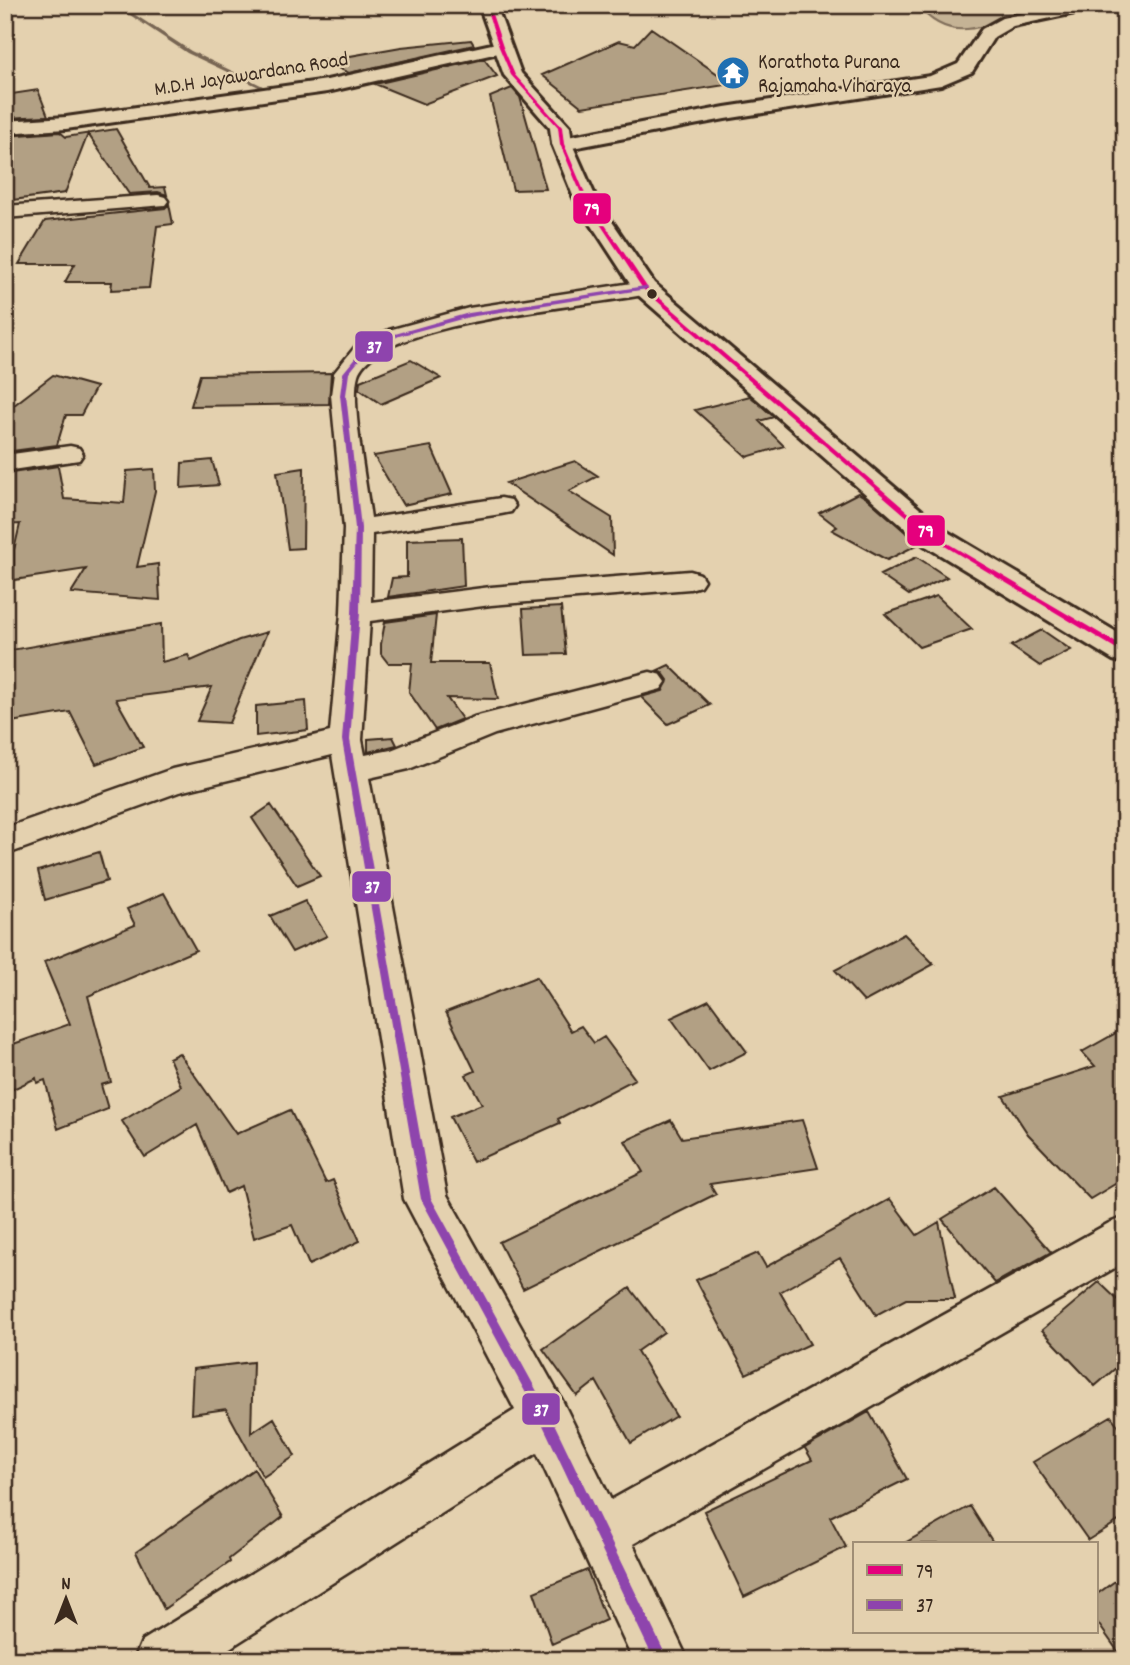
<svg xmlns="http://www.w3.org/2000/svg" width="1130" height="1665" font-family="Dekko,sans-serif">
<style>
.green{fill:#c5b395;stroke:#806e5a;stroke-width:2}
.lines{fill:none;stroke-linecap:round;stroke-linejoin:round}
.stream{fill:#776552;fill-rule:evenodd}
.building{fill:#b2a084;stroke:#3b2a1e;stroke-width:2}
.street-casing{stroke:#3b2a1e;stroke-width:5}
.secondary-casing{stroke:#3b2a1e;stroke-width:6}
.primary-casing{stroke:#3b2a1e;stroke-width:6}
.street{fill:#e4d1af;fill-rule:evenodd}
.secondary{fill:#e4d1af;fill-rule:evenodd}
.primary{fill:#e4d1af;fill-rule:evenodd}
.bus-1-casing{stroke:#e4d1af;stroke-width:5}
.bus-2-casing{stroke:#e4d1af;stroke-width:5}
.bus-1{fill:#e5007d;fill-rule:evenodd}
.bus-2{fill:#8e44ad;fill-rule:evenodd}
.bus-dot{fill:#3b2a1e;stroke:#e4d1af;stroke-width:2.5}
.labels{text-anchor:middle;stroke-width:5;stroke-linejoin:round;paint-order:stroke}
.far-poi-label{font-size:21px;fill:#3b2a1e;stroke:#e4d1af;text-anchor:start}
.far-street-label{font-size:21px;fill:#3b2a1e;stroke:#e4d1af}
.line-badge{stroke:#e4d1af;stroke-width:2.5}
.badge-label{font-size:19px;text-anchor:middle;font-weight:bold;fill:#fff}
</style>
<rect width="100%" height="100%" fill="#e4d1af"/>
<filter id="ink" filterUnits="userSpaceOnUse"><feTurbulence type="fractalNoise" baseFrequency=".0143" numOctaves="2"/><feDisplacementMap in="SourceGraphic" scale="14" xChannelSelector="R" yChannelSelector="G"/><feConvolveMatrix kernelMatrix="1 2 1 2 8 2 1 2 1" color-interpolation-filters="sRGB"/></filter>
<g filter="url(#ink)">
<path class="green" d="M917,5H1050C1000,12 959,56 917,5Z"/>
<g class="lines">
<path class="stream" d="M115,5H120L191,51L267,88L263,89L187,53Z"/>
</g>
<path class="building" d="M651,28L732,84L582,107L542,75L619,41L635,45Z
M471,40L474,45L349,73L322,61L401,47Z
M484,59L497,76L424,104L375,84Z
M512,88L520,97L546,189L513,190L490,97Z
M38,90L48,116L5,118V95Z
M116,129L150,188L165,187L167,195L158,192L129,194L88,134L65,193L5,201V136L60,132L66,137Z
M169,204L173,224L157,226L149,288L111,290L112,282H65L75,264H19L45,221L165,208Z
M411,360L441,378L381,404L359,389L360,381Z
M331,373L329,404L191,406L200,375Z
M53,375L96,387L81,415H66L57,445L5,452V412Z
M750,396L774,417L759,421L784,446L747,457L695,410Z
M431,446L452,494L403,505L374,456Z
M212,460L219,485L181,488L182,463Z
M575,461L598,476L569,491L612,518L613,555L506,483Z
M58,466L64,499L124,503L127,471L154,469L155,491L137,567L158,564L160,600L71,593L86,569L14,580V550L20,524L5,525V474Z
M304,468L303,548L288,549L277,472Z
M858,493L868,499L919,544L887,560L832,530L837,527L819,513Z
M462,538L464,586L388,597L392,578L407,577V540Z
M917,557L947,577L909,595L880,575Z
M937,596L972,629L919,647L885,614Z
M561,607L566,654L526,655L523,609Z
M436,615L431,663H490L498,699L447,698L462,719L435,730L409,692L412,663H388L381,654V644L385,622Z
M161,624L162,662L188,655L191,661L239,640L267,632L229,723L197,721L212,687L116,699L143,747L96,764L70,712L5,723V651Z
M1042,630L1071,650L1040,666L1011,646Z
M669,665L710,705L668,724L641,697L663,691L668,680L663,673L656,671Z
M306,701L308,730L256,736V706Z
M393,737L397,745L368,752V739Z
M271,805L320,876L297,886L252,818Z
M99,852L107,881L45,900L38,871Z
M164,893L196,950L88,996L111,1082L101,1085L108,1109L58,1129L45,1080L37,1083L36,1078L5,1093V1047L70,1024L44,962L135,925L127,909Z
M305,901L327,936L292,952L270,916Z
M904,934L934,964L864,1002L835,970Z
M536,977L571,1031L581,1026L594,1043L604,1037L635,1079L558,1119L560,1123L473,1162L450,1117L482,1104L466,1075L475,1071L446,1012Z
M709,1000L747,1052L709,1071L671,1018Z
M1125,1028V1178L1090,1199L1028,1134L1003,1096L1095,1066L1082,1052Z
M179,1053L236,1134L290,1110L326,1183L333,1180L360,1241L309,1265L292,1225L254,1238L241,1186L226,1193L197,1125L145,1157L122,1121L181,1086L169,1058Z
M671,1120L682,1138L802,1120L818,1168L710,1184L716,1194L523,1289L499,1242L643,1172L625,1141Z
M994,1187L1051,1252L995,1283L942,1219Z
M890,1199L917,1235L939,1222L955,1299H906L876,1315L840,1258L780,1292L810,1344L746,1374L696,1280L758,1253L766,1267Z
M1099,1282L1125,1307V1360L1095,1386L1042,1330Z
M630,1288L664,1332L637,1351L676,1416L631,1443L596,1381L577,1396L543,1349Z
M253,1362L251,1433L274,1418L295,1456L263,1477L226,1409L191,1414L193,1369Z
M869,1412L907,1479L830,1517L846,1547L744,1597L704,1511L812,1460L805,1448Z
M1111,1416L1125,1435V1517L1088,1540L1033,1462Z
M254,1469L283,1517L229,1559L230,1562L164,1609L136,1552Z
M970,1506L994,1544H903Z
M587,1570L606,1620L552,1644L534,1592Z
M1125,1574V1660H1124L1097,1622V1594Z"/>
<g class="lines">
<defs>
<path id="street" d="M158,195L165,197L168,201L165,205L5,218V206Z
M645,281L653,283L656,288L653,293C598,306 376,320 358,375C350,400 367,488 371,518L501,498L511,500L515,506L511,512L501,514L372,534L371,602L491,587L690,571L700,574L704,580L700,586L690,589L491,605L370,621L362,740L365,755L391,750L474,717L650,672L661,675L666,682L661,689L495,734L409,769L369,778L447,1195L563,1402L611,1500L1109,1223L1125,1217V1262L633,1544L688,1660H633L537,1453L211,1660H134L142,1641L515,1410L404,1199L332,755L179,792L5,855V828L172,769L330,732L341,613L344,528L331,395L334,373L355,347L389,330L469,308Z
M70,446L79,448L83,454L79,460L5,471V455Z"/>
<path id="secondary" d="M1063,5H1096L1094,9L1013,26L994,37L972,72L941,85L725,119L562,150L555,148L552,144L555,140L562,138L725,107L930,76L958,64L982,29L1002,18Z
M501,42L510,47L507,51L327,92L66,129L5,133V121L66,117L327,80Z"/>
<path id="primary" d="M479,5H496L521,73L570,127L572,144L596,198L654,283L946,531L1125,637V663L1113,660L924,545L636,293L574,198L552,144L550,128L504,75Z"/>
</defs>
<use href="#street" class="street-casing"/>
<use href="#secondary" class="secondary-casing"/>
<use href="#primary" class="primary-casing"/>
<use href="#street" class="street"/>
<use href="#secondary" class="secondary"/>
<use href="#primary" class="primary"/>
<defs>
<path id="bus-1" d="M485,5H489L503,47L515,75L562,127L564,144L587,198L647,287L937,537L1125,648V654L933,539L643,289L583,198L560,144L558,127L511,75L499,47Z"/>
<path id="bus-2" d="M645,286L648,288L647,289L469,317L399,336L365,353L349,373L346,395L361,528L360,613L350,740L431,1198L550,1415L668,1660H654L542,1423L421,1199L342,740L352,613L355,528L340,395L343,373L361,351L395,334L469,313Z"/>
</defs>
<use href="#bus-1" class="bus-1-casing"/>
<use href="#bus-2" class="bus-2-casing"/>
<use href="#bus-1" class="bus-1"/>
<use href="#bus-2" class="bus-2"/>
</g>
</g>
<defs>
<symbol id="temple-disc" viewBox="-11 -11 22 22"><circle r="9.5" fill="#1f6fb2" stroke="#e4d1af"/><path d="M0-6L5-2H3V0L6.5 2.5H4V6H1.5V3h-3V6H-4V2.5H-6.5L-3 0V-2H-5Z" fill="#fff"/></symbol>
</defs>
<g fill-rule="evenodd">
<use href="#temple-disc" x="714" y="54" width="38" height="38"/>
</g>
<circle class="bus-dot" cx="652" cy="294" r="6"/>
<g class="labels">
<g class="far-poi-label">
<text x="758" y="68">Korathota Purana<tspan x="758" dy="24">Rajamaha Viharaya</tspan></text>
</g>
<g class="far-street-label">
<text transform="translate(251 73) rotate(-9)" y="7">M.D.H Jayawardana Road</text>
</g>
</g>
<g class="line-badge">
<rect x="572" y="192" width="40" height="33" rx="7" fill="#e5007d"/>
<rect x="354" y="330" width="40" height="33" rx="7" fill="#8e44ad"/>
<rect x="906" y="514" width="40" height="33" rx="7" fill="#e5007d"/>
<rect x="351" y="870" width="41" height="33" rx="7" fill="#8e44ad"/>
<rect x="521" y="1392" width="40" height="34" rx="7" fill="#8e44ad"/>
</g>
<g class="badge-label">
<text x="592" y="215">79</text>
<text x="374" y="353">37</text>
<text x="926" y="537">79</text>
<text x="372" y="893">37</text>
<text x="541" y="1416">37</text>
</g>
<rect width="1130" height="1665" fill="none" stroke="#e4d1af" stroke-width="28"/>
<rect x="14" y="14" width="1102" height="1637" fill="none" stroke="#3b2a1e" stroke-width="2.5" filter="url(#ink)"/>
<rect x="853" y="1542" width="245" height="91" fill="#e4d1af" stroke="#a08e75" stroke-width="2"/>
<rect x="867" y="1565" width="35" height="10" fill="#e5007d" stroke="#a08e75" stroke-width="2"/>
<text x="916" y="1578" font-size="21" fill="#3b2a1e">79</text>
<rect x="867" y="1600" width="35" height="10" fill="#8e44ad" stroke="#a08e75" stroke-width="2"/>
<text x="916" y="1612" font-size="21" fill="#3b2a1e">37</text>
<g transform="translate(66 1599)" stroke="#e4d1af" stroke-width="5" paint-order="stroke">
<path d="M0-5L12 26L0 18L-12 26Z" fill="#3b2a1e"/>
<text y="-10" font-size="19" font-weight="bold" text-anchor="middle" fill="#3b2a1e">N</text>
</g>
</svg>
